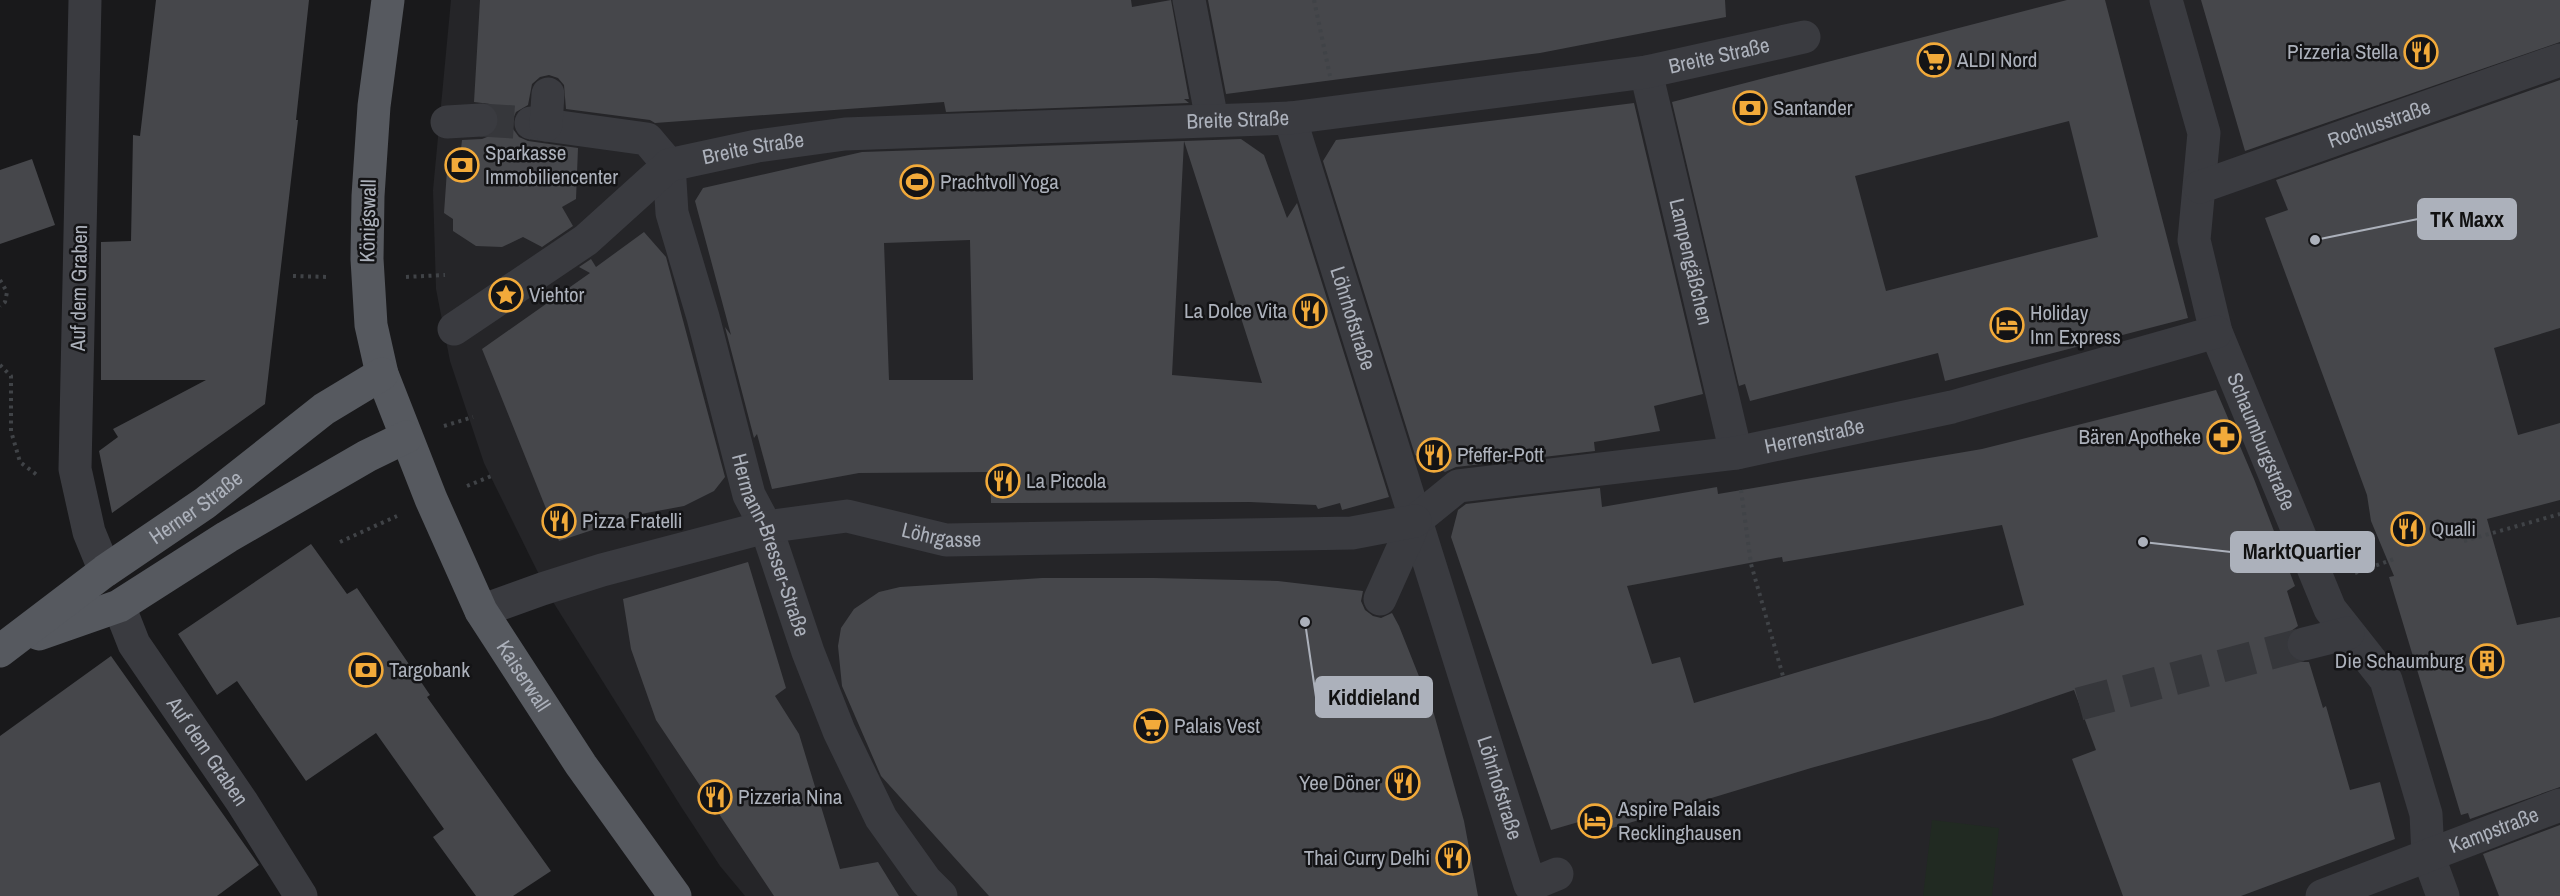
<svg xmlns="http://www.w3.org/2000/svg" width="2560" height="896" font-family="'Archivo Narrow',sans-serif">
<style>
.built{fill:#252528}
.green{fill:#212a22}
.building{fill:#46474b;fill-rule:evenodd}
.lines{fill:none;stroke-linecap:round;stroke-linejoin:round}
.minor-tunnel{stroke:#36373b;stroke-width:33;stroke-dasharray:33 16;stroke-linecap:butt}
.path{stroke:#404347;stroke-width:4;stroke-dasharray:3 4.5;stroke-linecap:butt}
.minor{stroke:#3a3b40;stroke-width:33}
.major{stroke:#56595f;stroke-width:33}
.labels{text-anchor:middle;stroke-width:5;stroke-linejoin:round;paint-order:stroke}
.poi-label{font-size:21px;fill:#acb1bb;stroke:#141416;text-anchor:start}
.street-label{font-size:21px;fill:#acb1bb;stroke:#141416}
.leader{fill:none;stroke:#acb1bb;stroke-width:2}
.callout-dot{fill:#acb1bb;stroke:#141416;stroke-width:2}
.callout{fill:#acb1bb;stroke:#acb1bb;stroke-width:2}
.callout-label{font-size:22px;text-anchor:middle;font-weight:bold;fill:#111}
</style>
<rect width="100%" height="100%" fill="#19191b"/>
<path class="built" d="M451,0H2560V896H745L720,866L680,805L550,597L484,463L450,361L436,289L433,190Z"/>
<path class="green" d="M1932,820L1999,828L1992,896H1923Z"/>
<path class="building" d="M156,0H309L296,120H298L265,404L112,513L99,451L118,437L113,429L206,380H101V242L131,241L133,135L140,136Z
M480,0H1131L1132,7L1171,0L1189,99H1184L1189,103L946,112L944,102L655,123L650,120L566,109L564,85L558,78L549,75L540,77L532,84L528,105L516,112L512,121L513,129L519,137L528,141L578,148L576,199L562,207L573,226L542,247L523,237L502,247L476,246L453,231V219L444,213L448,156L461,149L462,140L482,139L492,135L497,129L500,119L497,110L490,104L474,102Z
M1208,0H1725L1726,17L1540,53L1226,94Z
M2067,0H2105L2188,318L1945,381L1938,353L1750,401L1745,384L1739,386L1672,102ZM2069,121L2098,237L1886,291L1855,176Z
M2201,0H2560V42L2245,151Z
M2560,80V328L2494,348L2518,435L2560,423V500L2487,519L2517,625L2560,617V787L2470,819L2468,813L2461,815L2389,577L2394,576L2371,521L2367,495L2265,218L2288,210L2276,180Z
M1634,103L1703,394L1654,406L1660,431L1594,442L1595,451L1456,467L1445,472L1415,455L1323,161L1336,140Z
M1241,139L1264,155L1287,218L1297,203L1389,497L1342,510L1340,503L1318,509L1316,505L1250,502L991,503L990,472L859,473L772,489L757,434L754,438L725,327L731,335L695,201L703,188L862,152L1184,141L1172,375L1262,383L1184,141ZM970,240L973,380H889L884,243Z
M32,159L55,225L0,244V170Z
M644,232L666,257L725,477L714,491L684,506L641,514L559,541L482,349L590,273L579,267L591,259L596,267Z
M2216,390L2254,479L2295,586L2287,591L2298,626L2291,631L2286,638V649L2291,657L2298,662H2309L2323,708L2326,706L2350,790L2380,782L2395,839L2241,896H2123L2072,759L2096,750L2074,690L1992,718L1811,768L1586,836L1582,821L1551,830L1451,537L1458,510L1466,504L1600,488L1602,507L1717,487L1718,494L1982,449ZM2002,525L2024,605L1694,703L1680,657L1652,664L1627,586L1782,557L1783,562Z
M311,544L347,594L357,588L430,695L427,697L551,871L513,896H476L433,837L444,829L376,733L306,781L237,681L217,695L178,634Z
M748,562L786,688L775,696L799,734L840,869L878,862L899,896H774L656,720L631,649L623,599Z
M1042,578H1154L1278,581L1363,591L1361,601L1365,610L1373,616L1381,618L1392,613L1399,626L1434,714L1464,821L1478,896H989L881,776L842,686L838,646L841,628L854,609L879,592L900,587Z
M111,656L259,865L217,896H0V736Z
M2560,825V896H2499L2483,854Z"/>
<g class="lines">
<path class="minor-tunnel" d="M481,120L531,123
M2079,704L2304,644"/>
<path class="path" d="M1314,0L1330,76
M293,276L330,277
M406,277L445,275
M0,280L7,292L5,302L0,306
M0,365L11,376V431L20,462L37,475
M444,426L473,417
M467,486L494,475
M1741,490L1751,564L1783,676
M2464,541L2560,514
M340,542L397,516
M2355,573L2394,559"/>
<g class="minor">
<path d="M85,0L75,469L89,532L105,571"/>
<path d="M1189,0L1212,120"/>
<path id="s1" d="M2166,0L2204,133L2194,240L2216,332L2330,609L2386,680L2426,814L2428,855L2443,896"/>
<path id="s2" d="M1646,72L1736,453"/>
<path id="s3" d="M1290,118L1530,885L1557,874"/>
<path d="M447,122L481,120"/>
<path id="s4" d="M531,123L647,139L669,165L672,213L703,317L749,495L766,527L808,652L839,731L881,818L926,881L941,896"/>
<path d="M546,125L548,94"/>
<path id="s5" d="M2200,187L2560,60"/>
<path id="s6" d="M454,329L586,240L669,165L757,146L845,134L1290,118L1646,72L1804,37"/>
<path id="s7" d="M1380,599L1415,521L1458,486L1736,453L1952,407L2216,332"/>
<path id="s8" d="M119,606L134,644L242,802L301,896"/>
<path id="s9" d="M481,611L542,589L602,570L766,527L847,516L946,540L1352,533L1415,521"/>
<path d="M2304,644L2348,633"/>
<path id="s10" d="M2322,896L2560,805"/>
</g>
<g class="major">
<path id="s11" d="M388,0L374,106L368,196L367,259L371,325L382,374L431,499L481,611L581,765L675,896"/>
<path d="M39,634L119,606L227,537L367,456L406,437"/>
<path id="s12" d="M0,651L105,571L205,503L324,409L382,374"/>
</g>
</g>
<defs>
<symbol id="restaurant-ring" viewBox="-11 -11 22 22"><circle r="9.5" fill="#141416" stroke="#f2aa3a" stroke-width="1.5"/><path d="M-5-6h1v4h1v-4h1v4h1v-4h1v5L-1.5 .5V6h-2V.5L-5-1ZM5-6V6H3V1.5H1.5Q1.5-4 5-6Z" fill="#f2aa3a"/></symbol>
<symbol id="supermarket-ring" viewBox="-11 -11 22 22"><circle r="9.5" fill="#141416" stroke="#f2aa3a" stroke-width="1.5"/><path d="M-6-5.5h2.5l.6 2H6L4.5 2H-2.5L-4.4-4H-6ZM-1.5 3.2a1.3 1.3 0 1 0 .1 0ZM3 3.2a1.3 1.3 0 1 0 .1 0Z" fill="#f2aa3a"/></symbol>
<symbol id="bank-ring" viewBox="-11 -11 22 22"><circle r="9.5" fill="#141416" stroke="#f2aa3a" stroke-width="1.5"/><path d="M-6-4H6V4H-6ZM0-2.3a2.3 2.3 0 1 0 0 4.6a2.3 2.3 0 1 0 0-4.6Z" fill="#f2aa3a"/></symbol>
<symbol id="stadium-ring" viewBox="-11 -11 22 22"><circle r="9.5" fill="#141416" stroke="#f2aa3a" stroke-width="1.5"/><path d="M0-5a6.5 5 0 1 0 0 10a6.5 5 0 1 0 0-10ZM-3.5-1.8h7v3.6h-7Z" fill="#f2aa3a"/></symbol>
<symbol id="sight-ring" viewBox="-11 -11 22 22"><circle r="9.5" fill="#141416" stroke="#f2aa3a" stroke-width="1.5"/><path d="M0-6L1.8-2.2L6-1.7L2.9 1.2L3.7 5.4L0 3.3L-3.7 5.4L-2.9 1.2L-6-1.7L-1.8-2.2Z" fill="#f2aa3a"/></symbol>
<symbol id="hotel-ring" viewBox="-11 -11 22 22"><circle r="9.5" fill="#141416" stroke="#f2aa3a" stroke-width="1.5"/><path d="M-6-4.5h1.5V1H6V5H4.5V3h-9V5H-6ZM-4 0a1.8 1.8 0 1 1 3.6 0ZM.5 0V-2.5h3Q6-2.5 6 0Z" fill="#f2aa3a"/></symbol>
<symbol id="pharmacy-ring" viewBox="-11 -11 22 22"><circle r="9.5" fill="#141416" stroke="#f2aa3a" stroke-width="1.5"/><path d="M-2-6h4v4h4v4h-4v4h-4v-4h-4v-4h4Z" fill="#f2aa3a"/></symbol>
<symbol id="building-ring" viewBox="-11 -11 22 22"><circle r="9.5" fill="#141416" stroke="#f2aa3a" stroke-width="1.5"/><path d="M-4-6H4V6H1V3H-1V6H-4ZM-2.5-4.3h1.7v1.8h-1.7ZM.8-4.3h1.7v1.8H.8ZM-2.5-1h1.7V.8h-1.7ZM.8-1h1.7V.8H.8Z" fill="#f2aa3a"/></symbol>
</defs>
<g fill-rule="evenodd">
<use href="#restaurant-ring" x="2402" y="33" width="38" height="38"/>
<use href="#supermarket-ring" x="1915" y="41" width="38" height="38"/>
<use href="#bank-ring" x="1731" y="89" width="38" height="38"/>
<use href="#bank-ring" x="443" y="146" width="38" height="38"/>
<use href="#stadium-ring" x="898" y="163" width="38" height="38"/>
<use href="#sight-ring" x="487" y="276" width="38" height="38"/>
<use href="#restaurant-ring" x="1291" y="292" width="38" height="38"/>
<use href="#hotel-ring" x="1988" y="306" width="38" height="38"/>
<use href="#pharmacy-ring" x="2205" y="418" width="38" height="38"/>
<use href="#restaurant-ring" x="1415" y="436" width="38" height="38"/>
<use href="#restaurant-ring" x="984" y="462" width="38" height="38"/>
<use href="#restaurant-ring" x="540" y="502" width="38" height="38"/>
<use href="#restaurant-ring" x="2389" y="510" width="38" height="38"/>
<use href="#building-ring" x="2468" y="642" width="38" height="38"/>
<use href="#bank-ring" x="347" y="651" width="38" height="38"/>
<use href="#supermarket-ring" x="1132" y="707" width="38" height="38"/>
<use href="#restaurant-ring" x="1384" y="764" width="38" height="38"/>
<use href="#restaurant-ring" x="696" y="778" width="38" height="38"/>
<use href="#hotel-ring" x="1576" y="802" width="38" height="38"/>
<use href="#restaurant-ring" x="1434" y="839" width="38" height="38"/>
</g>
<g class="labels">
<g class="poi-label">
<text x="2398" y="59" text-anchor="end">Pizzeria Stella</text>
<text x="1957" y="67">ALDI Nord</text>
<text x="1773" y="115">Santander</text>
<text x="485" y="160">Sparkasse<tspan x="485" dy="24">Immobiliencenter</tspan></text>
<text x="940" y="189">Prachtvoll Yoga</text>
<text x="529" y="302">Viehtor</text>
<text x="1287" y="318" text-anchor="end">La Dolce Vita</text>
<text x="2030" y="320">Holiday<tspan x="2030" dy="24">Inn Express</tspan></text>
<text x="2201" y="444" text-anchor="end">Bären Apotheke</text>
<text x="1457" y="462">Pfeffer-Pott</text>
<text x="1026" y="488">La Piccola</text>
<text x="582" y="528">Pizza Fratelli</text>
<text x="2431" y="536">Qualli</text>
<text x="2464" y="668" text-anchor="end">Die Schaumburg</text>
<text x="389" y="677">Targobank</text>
<text x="1174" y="733">Palais Vest</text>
<text x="1380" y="790" text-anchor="end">Yee Döner</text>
<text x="738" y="804">Pizzeria Nina</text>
<text x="1618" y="816">Aspire Palais<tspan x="1618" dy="24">Recklinghausen</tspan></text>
<text x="1430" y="865" text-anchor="end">Thai Curry Delhi</text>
</g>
<g class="street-label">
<text dy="7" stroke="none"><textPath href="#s6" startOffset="1329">Breite Straße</textPath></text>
<text dy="7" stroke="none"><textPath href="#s6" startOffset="843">Breite Straße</textPath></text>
<text dy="7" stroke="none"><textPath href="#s5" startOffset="190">Rochusstraße</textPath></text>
<text dy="7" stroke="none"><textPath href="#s6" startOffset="357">Breite Straße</textPath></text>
<text transform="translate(368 221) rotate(-89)" y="7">Königswall</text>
<text dy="7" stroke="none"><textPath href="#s2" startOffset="195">Lampengäßchen</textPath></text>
<text transform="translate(79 288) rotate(-89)" y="7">Auf dem Graben</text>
<text dy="7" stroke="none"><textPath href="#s3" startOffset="210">Löhrhofstraße</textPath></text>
<text dy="7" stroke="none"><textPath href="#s7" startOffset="501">Herrenstraße</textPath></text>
<text dy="7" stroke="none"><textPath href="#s1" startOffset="459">Schaumburgstraße</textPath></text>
<text dy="7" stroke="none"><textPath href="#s12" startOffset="243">Herner Straße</textPath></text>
<text dy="7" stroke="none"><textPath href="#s9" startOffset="476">Löhrgasse</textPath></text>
<text dy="7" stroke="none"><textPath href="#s4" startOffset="546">Hermann-Bresser-Straße</textPath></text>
<text dy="7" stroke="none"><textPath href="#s11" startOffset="711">Kaiserwall</textPath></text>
<text dy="7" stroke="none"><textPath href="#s8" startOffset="171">Auf dem Graben</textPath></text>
<text dy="7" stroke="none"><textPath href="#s3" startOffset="702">Löhrhofstraße</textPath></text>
<text dy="7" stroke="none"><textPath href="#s10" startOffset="184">Kampstraße</textPath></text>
</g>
</g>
<path class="leader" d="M2315 240L2418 219M2143 542L2231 552M1305 622L1316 697"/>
<g class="callout-dot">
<circle cx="2315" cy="240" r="6"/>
<circle cx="2143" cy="542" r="6"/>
<circle cx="1305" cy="622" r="6"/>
</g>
<g class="callout">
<rect x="2418" y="199" width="98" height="40" rx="6"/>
<rect x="2231" y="532" width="143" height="40" rx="6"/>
<rect x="1316" y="677" width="116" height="40" rx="6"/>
</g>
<g class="callout-label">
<text x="2467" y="227">TK Maxx</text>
<text x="2302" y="559">MarktQuartier</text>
<text x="1374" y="705">Kiddieland</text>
</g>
</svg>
